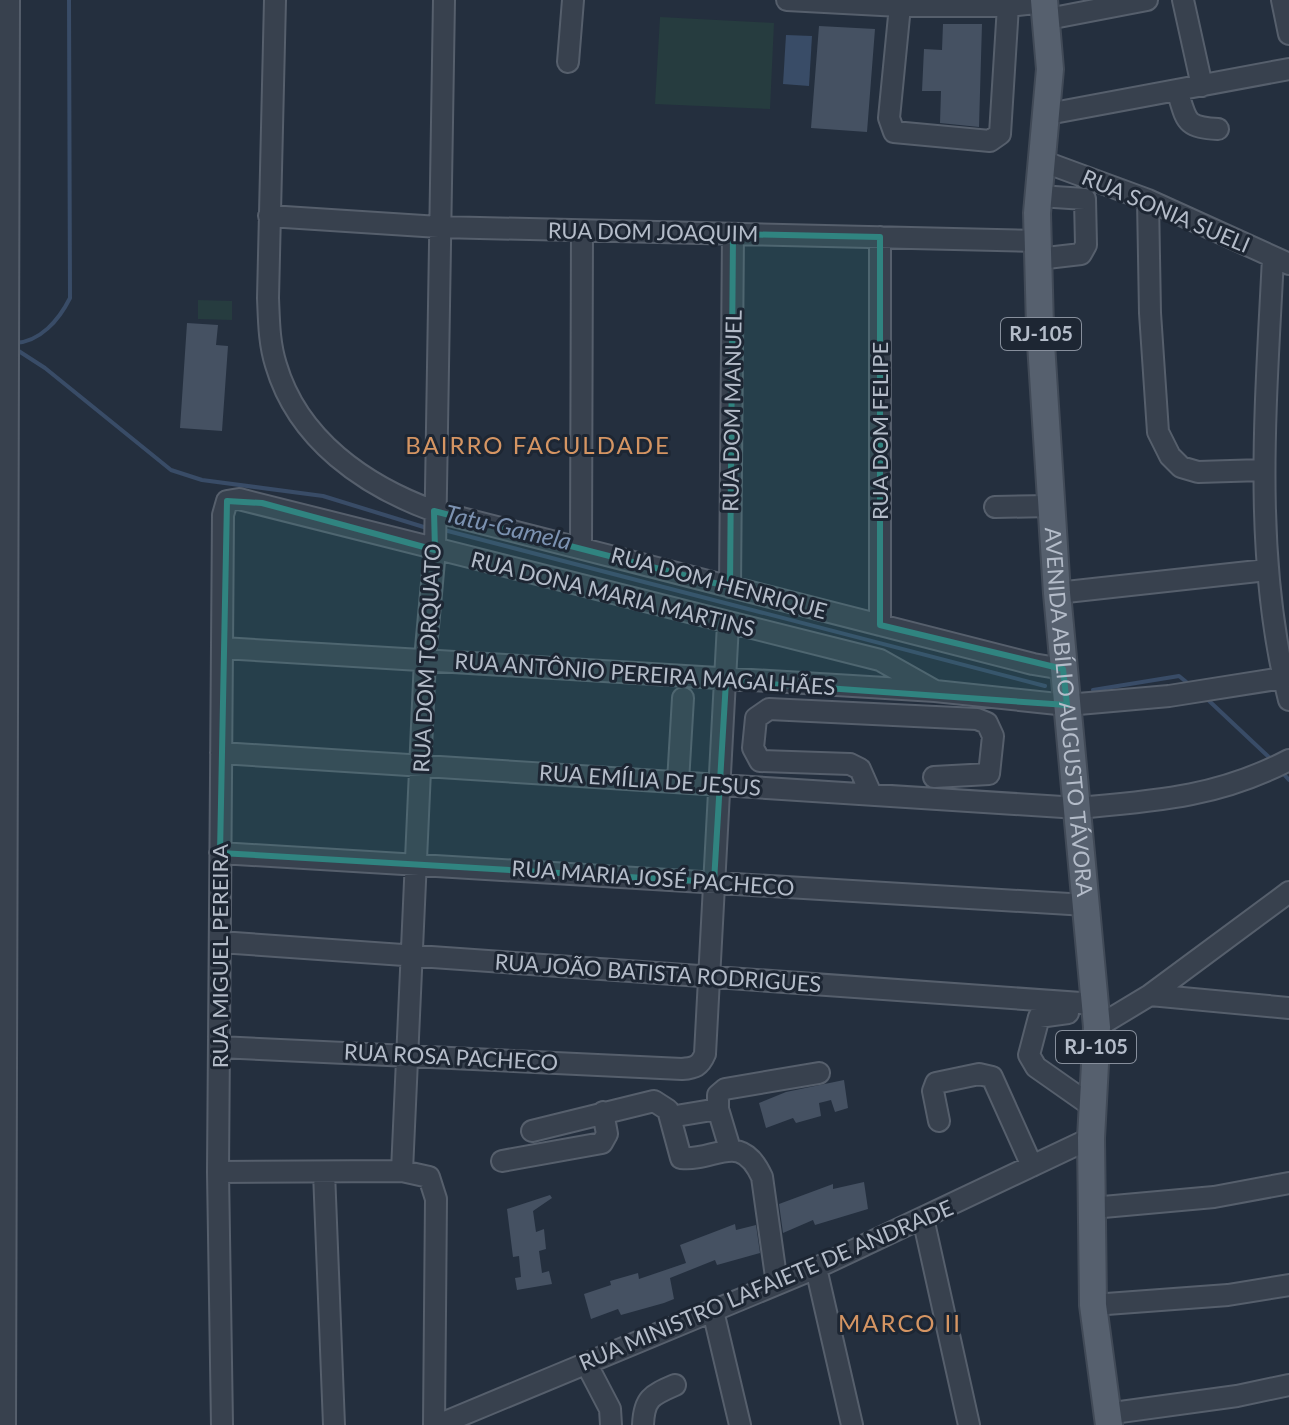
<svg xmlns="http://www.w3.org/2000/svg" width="1289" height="1425" font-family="Lato,sans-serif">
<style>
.green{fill:#263c3f}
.water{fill:#394c67}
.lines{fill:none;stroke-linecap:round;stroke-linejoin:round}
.stream{stroke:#394c67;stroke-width:4}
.building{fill:#455162}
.minor-casing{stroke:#565f6c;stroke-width:24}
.major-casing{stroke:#414a57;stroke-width:30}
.minor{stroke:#38414e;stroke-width:20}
.major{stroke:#56606e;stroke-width:26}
.marked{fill:#308480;fill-opacity:0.2;stroke:#308480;stroke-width:6;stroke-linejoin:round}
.labels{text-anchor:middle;stroke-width:6;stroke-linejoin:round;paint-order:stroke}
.shield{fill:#1d2633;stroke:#878f9c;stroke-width:2}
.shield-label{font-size:20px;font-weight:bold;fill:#b4bcc9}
.street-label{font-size:22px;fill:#b4bcc9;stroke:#1d2633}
.neighbourhood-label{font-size:24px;letter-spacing:2px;fill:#d59563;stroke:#1d2633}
.water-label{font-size:24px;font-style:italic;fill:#7c92b1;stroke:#1d2633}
</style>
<rect width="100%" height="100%" fill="#242f3e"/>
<path class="green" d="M660,17L774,23L770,109L655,104Z
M198,300L232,301V320L198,319Z"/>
<path class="water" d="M786,35L812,36L809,86L783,84Z"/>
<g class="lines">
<path class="stream" d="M15,343C40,342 59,320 70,298L69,0
M14,348L45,368L171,470L202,480L323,496L427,528
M444,530L1045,686
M1093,690L1179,676L1190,685
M1206,698L1272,760
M1280,770L1289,780"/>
</g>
<path class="building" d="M943,24H982L979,127L940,123L941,91H922L924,49L942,50Z
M819,26L875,29L867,132L811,128Z
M187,323L218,325L216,345L228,346L222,431L180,428Z
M844,1080L848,1108L835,1112L831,1100L819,1103L821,1116L796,1123L793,1118L766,1128L759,1103L786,1092Z
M864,1182L868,1209L815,1225L813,1220L783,1233L779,1204L833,1184V1189Z
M550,1195L552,1198L533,1211L536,1232L544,1229L546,1249L539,1251L542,1273L549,1271L552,1284L517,1290L515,1278L521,1277L519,1256L513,1257L507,1209Z
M735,1224L736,1230L756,1225L760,1253L717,1265L715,1260L670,1278L674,1299L664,1303L621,1315L618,1309L591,1319L584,1294L611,1285L610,1281L638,1273L639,1279L686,1263L680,1245Z"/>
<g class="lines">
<defs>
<path id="minor" d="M275,0L268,298C269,321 269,343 276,365C298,440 365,486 434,511L1033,664L1063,669
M787,0L900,6
M1007,0L1008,6L1000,134L990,141L894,132L889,118L900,6H1008L1045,2
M1183,0L1202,86
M1282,0L1289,34
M1048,19L1147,0
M568,62L573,0
M1177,90C1187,121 1184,127 1218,129
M1048,114L1289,69
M1042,161L1148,200L1289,264
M1148,200L1150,313L1158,432L1170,456L1181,467L1198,472L1263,470
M269,216L439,227L1038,241
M1273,257C1266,404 1252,555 1289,700
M1038,259L1081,254L1086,245L1085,199L1039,196
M995,507L1051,506
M581,546L582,231
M730,587L733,234
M1057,593L1267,570
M880,625V237
M222,648L935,691L1067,705L1169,696L1283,678
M221,753L1078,808C1156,801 1218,797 1289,760
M678,782L683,698
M871,794L860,769L850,764L760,761L753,748L756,718L769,709L977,719L987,723L993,736L989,774L934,777
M220,853L1086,905
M220,942L1095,1004
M1150,995L1289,1008
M1068,1013L1039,1017L1029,1055L1036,1067L1093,1107
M1097,1027L1150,995L1289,892
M219,1047L682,1069C695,1068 700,1066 705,1054L728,624
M718,1109V1095L725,1089L819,1073
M670,1117L718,1109L730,1149
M939,1121L933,1091L936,1083L979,1074L992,1077L1032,1166
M532,1131L654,1101L668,1110L681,1158C715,1162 740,1129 762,1177L777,1284
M502,1161L602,1143L607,1134L603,1112
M402,1171L425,659L435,550L444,0
M218,1172L402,1171L429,1177L436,1199L434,1425
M324,1172L334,1425
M1092,1208L1214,1197L1289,1183
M923,1218L969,1425
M816,1268L852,1425
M1093,1305L1228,1295L1289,1285
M713,1311L740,1425
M586,1363L610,1409L611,1425
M1106,1414L1237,1396L1289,1385
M5,1425L9,0
M222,1425L218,1172L223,515L227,501L239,499L880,660L935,691
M438,1425L816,1268L1091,1138
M643,1425C644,1398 652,1395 675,1385"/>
<g id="major">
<path id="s1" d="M1044,0L1050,69L1037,213L1040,328L1057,593L1097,1027L1091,1138L1093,1305L1109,1425"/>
</g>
</defs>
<use href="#minor" class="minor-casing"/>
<use href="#major" class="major-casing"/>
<use href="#minor" class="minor"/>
<use href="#major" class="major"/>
</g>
<path class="marked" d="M733,234L880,237V625L1063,669L1067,705L726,681L714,882L220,853L227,501L262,503L435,550L434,511L730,587Z"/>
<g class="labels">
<g class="shield">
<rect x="1001" y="318" width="80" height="32" rx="6"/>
<rect x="1056" y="1031" width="80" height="32" rx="6"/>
</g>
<g class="shield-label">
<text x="1041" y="341">RJ-105</text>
<text x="1096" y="1054">RJ-105</text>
</g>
<g class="street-label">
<text transform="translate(1166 211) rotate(23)" y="8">RUA SONIA SUELI</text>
<text transform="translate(653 232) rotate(1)" y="8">RUA DOM JOAQUIM</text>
<text transform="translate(732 411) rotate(-89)" y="8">RUA DOM MANUEL</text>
<text transform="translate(880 431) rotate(-90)" y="8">RUA DOM FELIPE</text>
<text transform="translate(719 583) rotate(15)" y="8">RUA DOM HENRIQUE</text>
<text transform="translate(613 594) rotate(14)" y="8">RUA DONA MARIA MARTINS</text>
<text transform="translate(427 658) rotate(-87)" y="8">RUA DOM TORQUATO</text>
<text transform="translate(645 674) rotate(4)" y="8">RUA ANTÔNIO PEREIRA MAGALHÃES</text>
<text dy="8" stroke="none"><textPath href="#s1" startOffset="714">AVENIDA ABÍLIO AUGUSTO TÁVORA</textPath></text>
<text transform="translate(650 780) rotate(4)" y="8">RUA EMÍLIA DE JESUS</text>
<text transform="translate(653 878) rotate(4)" y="8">RUA MARIA JOSÉ PACHECO</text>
<text transform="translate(220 956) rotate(-90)" y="8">RUA MIGUEL PEREIRA</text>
<text transform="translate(658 973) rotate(4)" y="8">RUA JOÃO BATISTA RODRIGUES</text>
<text transform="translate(451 1057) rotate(3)" y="8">RUA ROSA PACHECO</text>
<text transform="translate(766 1285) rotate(-23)" y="8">RUA MINISTRO LAFAIETE DE ANDRADE</text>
</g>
<g class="neighbourhood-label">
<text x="538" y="454">BAIRRO FACULDADE</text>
<text x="900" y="1332">MARCO II</text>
</g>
<g class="water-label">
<text transform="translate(508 528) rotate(13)" y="8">Tatu-Gamela</text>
</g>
</g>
</svg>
